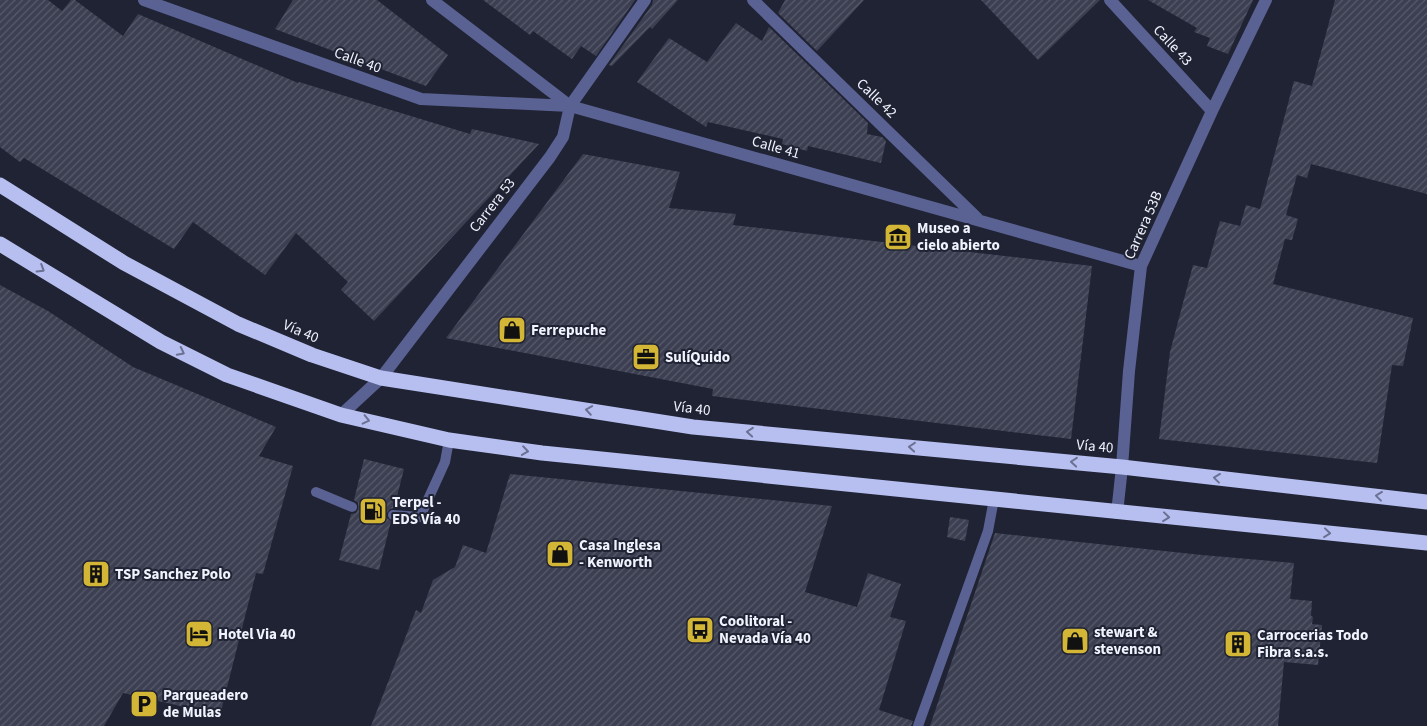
<svg xmlns="http://www.w3.org/2000/svg" width="1427" height="726" font-family="'Source Sans 3',sans-serif">
<style>
.building{fill:url(#building-hatch)}
.lines{fill:none;stroke-linecap:round;stroke-linejoin:round}
.lane{stroke:#5a6293;stroke-width:10}
.street{stroke:#5a6293;stroke-width:12}
.highway{stroke:#b6bff0;stroke-width:15}
.oneway{stroke:#6b7192}
.labels{text-anchor:middle;stroke-width:4;stroke-linejoin:round;paint-order:stroke}
.street-label{font-size:15px;fill:#f0f3fe;stroke:#202333}
.poi-label{font-size:15px;font-weight:bold;fill:#f0f3fe;stroke:#202333;text-anchor:start}
</style>
<defs>
<pattern id="building-hatch" width="6" height="6" patternUnits="userSpaceOnUse" patternTransform="scale(1.25)"><rect width="6" height="6" fill="#3c3f51"/><path d="M-1 1l2-2M0 6l6-6M5 7l2-2" fill="none" stroke="#585b6b"/></pattern>
</defs>
<rect width="100%" height="100%" fill="#202333"/>
<path class="building" d="M0,0H48L62,11L71,0H75L123,36L138,14L298,83L299,82L470,134L472,129L539,144L374,321L341,290L348,282L296,233L265,275L193,222L174,249L24,158L20,162L0,147Z
M293,0H377L448,55L426,86L275,29Z
M483,0H635L596,56L581,46L572,59L533,31L530,35Z
M653,0H678L652,29L650,27L612,66L609,65L652,5Z
M785,0H864L817,51L778,13Z
M981,0H1100L1038,60Z
M1148,0H1253L1228,54L1207,46L1210,38L1194,32L1197,28Z
M1335,0H1427V194L1311,164L1307,178L1297,175L1286,215L1298,219L1292,240L1285,239L1273,284L1413,318L1403,366L1392,365L1377,463L1159,439L1170,352L1193,265L1207,268L1220,221L1240,226L1246,205L1260,209L1294,81L1312,86Z
M736,23L762,41L769,27L868,123L867,134L882,137L886,141L881,163L808,146L807,151L782,144L783,139L708,122L706,127L637,82L669,38L707,62Z
M583,154L680,172L669,208L736,214L733,225L1092,266L1071,439L712,396L713,389L446,338Z
M0,285L48,311L133,367L276,427L259,456L293,466L263,574L256,573L220,715L123,693L104,726H0Z
M364,459L404,469L394,508L390,509L386,514L387,518L391,521L379,570L339,560L351,514L356,513L358,509V503L354,500Z
M510,474L832,506L805,592L857,607L868,573L901,584L890,617L906,621L879,710L913,721L911,726H371L416,610L421,613L433,580L455,567L463,545L486,553Z
M950,517L969,520L965,541L947,537Z
M995,533L1202,555L1294,563L1290,599L1312,601L1311,616L1313,617L1312,624L1322,625L1318,665L1284,662L1278,726H930Z"/>
<g class="lines">
<path class="lane" d="M316,492L352,507
M393,515L420,517L445,462L449,440
M918,726L988,531L994,499"/>
<path class="street" d="M144,0L421,99L570,106
M432,0L570,106L1141,266
M753,0L977,218
M1110,0L1212,111
M341,415L381,378L550,157L563,137L570,106L645,0
M1117,513L1122,467L1129,371L1141,266L1212,111L1266,0"/>
<path class="highway" d="M0,185L124,263L238,324L312,355L381,378L693,427L1122,467L1427,502
M0,244L161,342L227,375L341,415L449,440L542,453L1427,543"/>
</g>
<defs><path id="oneway-chevron" d="M-2-3.5L2.5 0L-2 3.5" fill="none" stroke-width="1.6" stroke-linecap="round" stroke-linejoin="round" transform="scale(1.25)"/></defs>
<g class="oneway">
<use href="#oneway-chevron" transform="translate(41 269) rotate(32)"/>
<use href="#oneway-chevron" transform="translate(181 352) rotate(27)"/>
<use href="#oneway-chevron" transform="translate(589 410) rotate(-171)"/>
<use href="#oneway-chevron" transform="translate(366 420) rotate(13)"/>
<use href="#oneway-chevron" transform="translate(750 432) rotate(-175)"/>
<use href="#oneway-chevron" transform="translate(912 447) rotate(-175)"/>
<use href="#oneway-chevron" transform="translate(525 451) rotate(8)"/>
<use href="#oneway-chevron" transform="translate(1074 462) rotate(-175)"/>
<use href="#oneway-chevron" transform="translate(1217 478) rotate(-173)"/>
<use href="#oneway-chevron" transform="translate(1379 496) rotate(-173)"/>
<use href="#oneway-chevron" transform="translate(1166 517) rotate(6)"/>
<use href="#oneway-chevron" transform="translate(1327 533) rotate(6)"/>
</g>
<defs>
<symbol id="museum-square" viewBox="-11 -11 22 22"><rect x="-9" y="-9" width="18" height="18" rx="4" fill="#d3b635" stroke="#202333"/><path d="M0-6L6-3V-2H-6V-3ZM-5-1h2V3h-2ZM-1-1h2V3h-2ZM3-1h2V3H3ZM-6 4H6V6H-6Z" fill="#111"/></symbol>
<symbol id="shop-square" viewBox="-11 -11 22 22"><rect x="-9" y="-9" width="18" height="18" rx="4" fill="#d3b635" stroke="#202333"/><path d="M-5-2.5h2.3a2.7 3.5 0 0 1 5.4 0H5L5.5 6h-11ZM-1.5-2.5h3a1.5 2.3 0 0 0-3 0Z" fill="#111"/></symbol>
<symbol id="office-square" viewBox="-11 -11 22 22"><rect x="-9" y="-9" width="18" height="18" rx="4" fill="#d3b635" stroke="#202333"/><path d="M-6-3h4V-5.5h4V-3h4V5H-6ZM-1-4.5V-3h2v-1.5ZM-6 0V1H6V0Z" fill="#111"/></symbol>
<symbol id="fuel-square" viewBox="-11 -11 22 22"><rect x="-9" y="-9" width="18" height="18" rx="4" fill="#d3b635" stroke="#202333"/><path d="M-5.5-6h7V0h2V4h1.3V-2.5L3-4.5l.8-.8L6-3V5H2.5V1h-1V6h-7ZM-4.2-4.7v3.2H.2V-4.7Z" fill="#111"/></symbol>
<symbol id="building-square" viewBox="-11 -11 22 22"><rect x="-9" y="-9" width="18" height="18" rx="4" fill="#d3b635" stroke="#202333"/><path d="M-4-6H4V6H1V3H-1V6H-4ZM-2.5-4.3h1.7v1.8h-1.7ZM.8-4.3h1.7v1.8H.8ZM-2.5-1h1.7V.8h-1.7ZM.8-1h1.7V.8H.8Z" fill="#111"/></symbol>
<symbol id="bus-square" viewBox="-11 -11 22 22"><rect x="-9" y="-9" width="18" height="18" rx="4" fill="#d3b635" stroke="#202333"/><path d="M-5-6H5V4H4V6H2V4H-2V6H-4V4H-5ZM-3.5-4V0h7V-4ZM-3.5 1.2v1.5H-2V1.2ZM2 1.2v1.5H3.5V1.2Z" fill="#111"/></symbol>
<symbol id="hotel-square" viewBox="-11 -11 22 22"><rect x="-9" y="-9" width="18" height="18" rx="4" fill="#d3b635" stroke="#202333"/><path d="M-6-4.5h1.5V1H6V5H4.5V3h-9V5H-6ZM-4 0a1.8 1.8 0 1 1 3.6 0ZM.5 0V-2.5h3Q6-2.5 6 0Z" fill="#111"/></symbol>
<symbol id="parking-square" viewBox="-11 -11 22 22"><rect x="-9" y="-9" width="18" height="18" rx="4" fill="#d3b635" stroke="#202333"/><path d="M-3.5-5.5H1a3.5 3.5 0 0 1 0 7H-1V5.5H-3.5ZM-1-3.4V-.6H.8a1.4 1.4 0 0 0 0-2.8Z" fill="#111"/></symbol>
</defs>
<g fill-rule="evenodd">
<use href="#museum-square" x="882" y="221" width="32" height="32"/>
<use href="#shop-square" x="496" y="314" width="32" height="32"/>
<use href="#office-square" x="630" y="341" width="32" height="32"/>
<use href="#fuel-square" x="357" y="495" width="32" height="32"/>
<use href="#shop-square" x="544" y="538" width="32" height="32"/>
<use href="#building-square" x="80" y="558" width="32" height="32"/>
<use href="#bus-square" x="684" y="614" width="32" height="32"/>
<use href="#hotel-square" x="183" y="618" width="32" height="32"/>
<use href="#shop-square" x="1059" y="625" width="32" height="32"/>
<use href="#building-square" x="1222" y="628" width="32" height="32"/>
<use href="#parking-square" x="128" y="688" width="32" height="32"/>
</g>
<g class="labels">
<g class="street-label">
<text transform="translate(1173 45) rotate(47)" y="5">Calle 43</text>
<text transform="translate(358 60) rotate(20)" y="5">Calle 40</text>
<text transform="translate(877 98) rotate(44)" y="5">Calle 42</text>
<text transform="translate(776 147) rotate(16)" y="5">Calle 41</text>
<text transform="translate(492 205) rotate(-52)" y="5">Carrera 53</text>
<text transform="translate(1143 225) rotate(-66)" y="5">Carrera 53B</text>
<text transform="translate(301 331) rotate(23)" y="5">Vía 40</text>
<text transform="translate(692 408) rotate(7)" y="5">Vía 40</text>
<text transform="translate(1095 446) rotate(5)" y="5">Vía 40</text>
</g>
<g class="poi-label">
<text x="917" y="233">Museo a<tspan x="917" dy="17">cielo abierto</tspan></text>
<text x="531" y="335">Ferrepuche</text>
<text x="665" y="362">SulíQuido</text>
<text x="392" y="507">Terpel -<tspan x="392" dy="17">EDS Vía 40</tspan></text>
<text x="579" y="550">Casa Inglesa<tspan x="579" dy="17">- Kenworth</tspan></text>
<text x="115" y="579">TSP Sanchez Polo</text>
<text x="719" y="626">Coolitoral -<tspan x="719" dy="17">Nevada Vía 40</tspan></text>
<text x="1094" y="637">stewart &amp;<tspan x="1094" dy="17">stevenson</tspan></text>
<text x="218" y="639">Hotel Via 40</text>
<text x="1257" y="640">Carrocerias Todo<tspan x="1257" dy="17">Fibra s.a.s.</tspan></text>
<text x="163" y="700">Parqueadero<tspan x="163" dy="17">de Mulas</tspan></text>
</g>
</g>
</svg>
